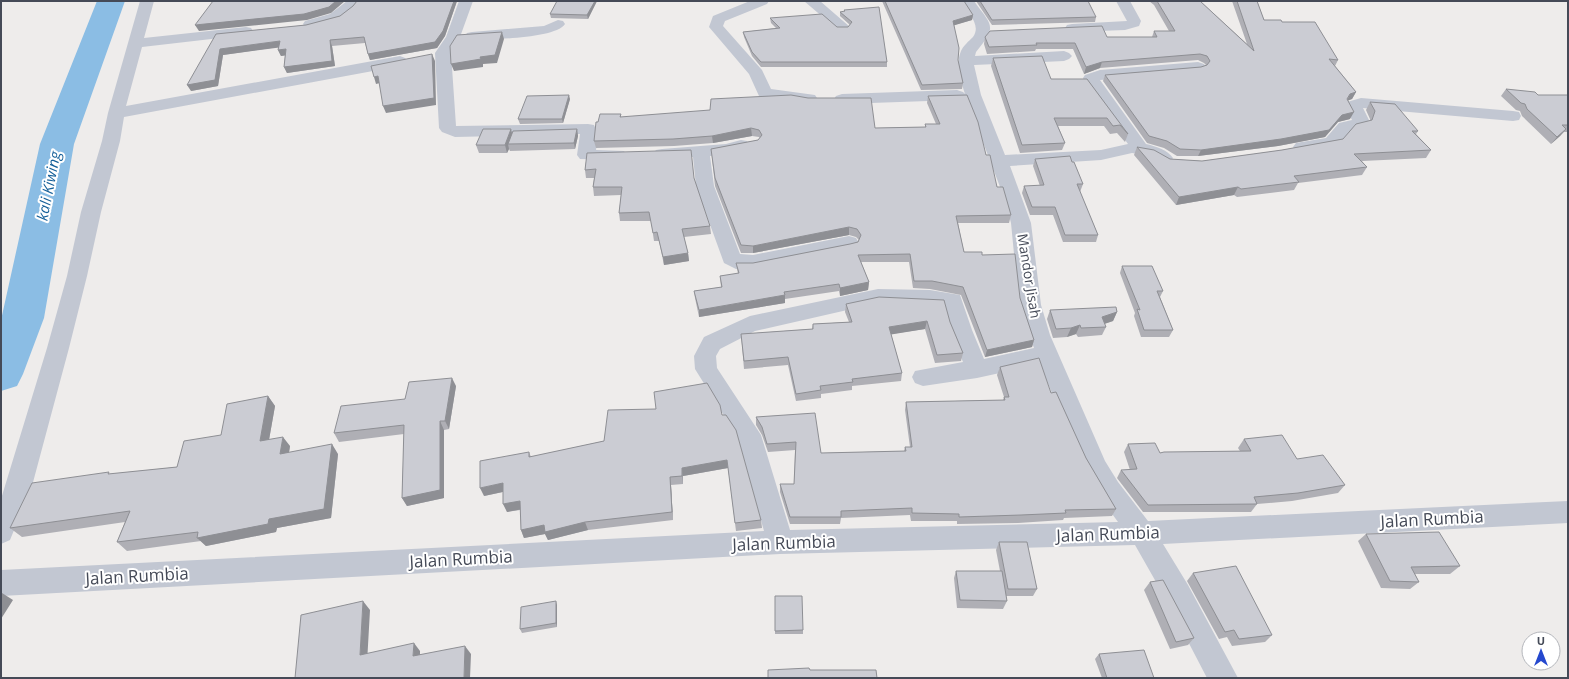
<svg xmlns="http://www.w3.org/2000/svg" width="1569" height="679" font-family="'Open Sans',sans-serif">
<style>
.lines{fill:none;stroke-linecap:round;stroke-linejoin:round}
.river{fill:#8bbde4;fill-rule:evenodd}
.street{fill:#c2c7d2;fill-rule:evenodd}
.wall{fill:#afafb5}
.shaded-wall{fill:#8e8f94}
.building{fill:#cbccd3;stroke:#8e8f94}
.labels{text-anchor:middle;stroke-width:4;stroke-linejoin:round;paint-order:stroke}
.street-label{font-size:14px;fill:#454a57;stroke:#fff}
.water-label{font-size:15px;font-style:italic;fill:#166099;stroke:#fff}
.near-street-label{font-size:17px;fill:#454a57;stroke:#fff}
</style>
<rect width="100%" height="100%" fill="#eeeceb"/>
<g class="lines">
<path class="river" d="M97,1H125L74,144L44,318L23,374L17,386L1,391V320L40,144Z"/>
<path class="street" d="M140,1H154L144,38L246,27L251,28L253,31L251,34L246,35L142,47L126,106L400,56L405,58L408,61L405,64L400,66L124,117L120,141L101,212L87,276L69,348L32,486L10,540L1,544V499L47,348L67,276L81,212L102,141L108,113Z
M347,1H362C352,16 323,32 305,27L303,24L305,21L330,14Z
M459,1H473L460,37L451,53L456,126L588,124L594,125L598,134L596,150L624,151L627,155L624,159L618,160L580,159L577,155L580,134L455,137L442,132L439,128L435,53L446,37Z
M750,1H769L767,4L725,21L723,26L762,70L771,89L815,95L817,98L815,101L809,103L759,96L749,74L709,27L713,16Z
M804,1H820L850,27L848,30H838Z
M960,1H974C993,27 997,26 976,52L975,56L1064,51L1069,53L1072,56L1069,59L1064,61L974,65L981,95L1005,155L1101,150L1128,144L1084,82L1083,78L1085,75L1100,70L1198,62L1204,64L1206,67L1204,70L1198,72L1100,80L1146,144C1155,146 1168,150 1173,158L1170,162L1164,163L1145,155L1132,153L1101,160L1010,166L1031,223L1041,305L1050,335L1105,461L1118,482L1148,521L1568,501V523L1163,544L1188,585L1238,678H1207L1168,603L1135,545L780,554L1,596V570L764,531L738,438L695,369L694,356L704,337L750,316L878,289L930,290L960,295L972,330L984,359L1034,348L1019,305L1011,223L1005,200L965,95L963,98L957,100L842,104L836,102L834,99L836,96L842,94L957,90L963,92L965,94C961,81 955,65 961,51C963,46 969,41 973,37C982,25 967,11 960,1ZM878,303L944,306L950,330L963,362L915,371L912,377L915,383L923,386L977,378L1040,364C1063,419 1082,474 1118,522L790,530L761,435L717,368L716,356L720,349L755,331Z
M1116,1H1130L1141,21L1139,26L1125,30L1072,32L1067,31L1065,28L1067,25L1072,24L1127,21Z
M558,20L563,21L565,24C555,39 491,39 472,40L467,39L465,36L467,33L472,32L544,26Z
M1361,98L1513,111L1519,112L1521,116L1519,120L1513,121L1363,108L1369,120L1366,127L1351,131L1338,146L1302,152L1296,151L1293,147L1296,143L1326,138L1339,123L1352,120L1345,106L1347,102Z
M741,140L747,141L750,145C743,155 722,155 710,156L714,186L740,254L753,255L849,236L856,238L859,243L856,248L753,269H736L724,263L696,186L693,157L662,159L656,158L653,154L656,150L662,149L726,144Z"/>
</g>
<path class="wall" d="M357,1H457L445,36L437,48L370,60L368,54L365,43L332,46L335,66L287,73L284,67L285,55L281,56L278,50V47L223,55L218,86L191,91L216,34L306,25L340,16L353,6Z
M597,1L588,19L551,18L550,14Z
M882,1H964L973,15L972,20L954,25L958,60L963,83L962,89L921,90Z
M976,1H1033L1034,2L1096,17L1095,22L992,25Z
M1149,1H1200L1247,44L1232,1H1257L1264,20L1282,22L1338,60L1335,66L1356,92L1352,99L1348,100L1350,119L1338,122L1325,137L1278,146L1198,156H1177L1164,148L1147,143L1103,81L1105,75L1201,67L1206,65L1204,63L1198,60L1100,68L1084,74L1073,49H1036L1035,51L987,54L984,44L985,37H1152L1154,31H1169L1154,5Z
M844,10L887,62V67H761L752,56L744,37L743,32L776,28L771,23L770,18L837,27H848L850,25L840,16V12H844Z
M993,58L1051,79H1087L1128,134L1125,142L1117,133L1110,134L1104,126H1058L1065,143L1062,150L1020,153L991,66Z
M1506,89L1538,95H1568V132H1564L1560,136L1551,144L1522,116L1520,111L1516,110L1501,96Z
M928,96L986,155L997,187L1011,215L1009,223H958L964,252L982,255L1020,298L1034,340L1032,347L985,357L961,295L930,289L913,288L909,262H861L869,282L868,290L840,296L839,291L785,299V303L699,317L695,298L694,291L721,287L720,276L738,274L736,263H753L850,244L858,242L859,240L856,237L849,235L753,253H741L715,186L711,149L758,140L760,138L759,137L752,136L713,143L674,146L596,148L594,141L598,122L621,114V117L875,128L925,127V124H936L927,103Z
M570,99L563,123L520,124L518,119Z
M1370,102L1418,131L1416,134L1431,150L1426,158L1362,161L1367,167L1362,175L1298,183L1294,190L1237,197L1234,195L1176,205L1134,155L1137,147L1170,159L1202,161L1282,150L1343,139L1370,120V119L1366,110Z
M577,129L578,136L575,149L510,151L509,149L507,153H479L476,145L512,133Z
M587,153L694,178L710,226L711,234L684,237L688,253L689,261L664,265L659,241H654L651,221H620L619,213L621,195L594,196L593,187L594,178H586L585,170Z
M1035,159L1083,184L1080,192L1098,235L1096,242H1063L1053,215H1030L1022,193L1024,186H1040L1033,166Z
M1122,266L1163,291L1160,297L1173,330L1169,337H1141L1134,316L1135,313L1120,273Z
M846,304L950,322L963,353L961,361L935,363L925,329L891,334L902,373L901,381L852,386V390L821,394V398L796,401L788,365L744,369L741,334L812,329L813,324L849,322L845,312Z
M1050,310L1117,312L1113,321L1104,324L1106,327L1102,335L1078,337L1076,334L1067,337L1053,338L1047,319Z
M1000,367L1051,393L1086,458L1116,509L1112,516L1064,518L1063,520L1018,523L957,524V521H911L910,515L841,518L840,524H790L780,492V484H794L795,450L768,452L762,435L756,425V417L821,453L904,451L905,447H910L905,410L906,402L1003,400L1004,397L997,375Z
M456,386L449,429L444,430V498L407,506L402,498L404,434L339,442L334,433L405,399Z
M268,396L275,406L269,440L290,446L289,453L338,454L331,518L277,528L276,532L206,546L201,541L127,551L117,542L125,522L22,537L10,528L111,474L177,467L221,435Z
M722,415L761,520L762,528L736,531L728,468L683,476V484L671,485L673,520L588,530L548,540L545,534L524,538L521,530L520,510L507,512L503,492L484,496L529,452L531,457Z
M1244,439L1297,459L1345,485L1338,493L1292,501L1257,504L1251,512H1143L1117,478L1121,470H1130L1124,452L1128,444L1160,453L1240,451L1238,448Z
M1366,534L1460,566L1450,574H1415L1419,582L1410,589L1381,588L1358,541Z
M999,542L1037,589L1033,596H1006L1007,601L1003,609L957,608L954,578L956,571H1000L996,550Z
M1193,573L1272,635L1265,642L1232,646L1227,637L1219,639L1187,581Z
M1150,582L1194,638L1188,645L1170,649L1144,590Z
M775,596L803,630V634H775Z
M557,605V627L522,633L520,629Z
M1099,654L1154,678H1102L1095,659Z"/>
<path class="shaded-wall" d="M336,1H345L331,13L307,20L199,31L195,25Z
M454,1H457L445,36L437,48L370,60L368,54Z
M595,1H597L588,19L587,15Z
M973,15L972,20L952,26L953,21Z
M502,32L504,39L497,63L483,64V67L454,71L451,64Z
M330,40L332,46L335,66L287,73L284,67Z
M280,41L283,47L223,55L218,86L191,91L187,85L220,49Z
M286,49L289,55L281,56L278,50Z
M432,54L435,61L436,105L386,113L383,106Z
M1102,62L1100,68L1084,74L1086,67Z
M378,76L380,83L376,84L374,77Z
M1356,92L1352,99L1347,101L1350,94Z
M569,95L570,99L563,123L562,119Z
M1354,112L1350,119L1338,122L1325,137L1278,146L1198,156L1201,150Z
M751,128L752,136L713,143L712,136Z
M511,129L513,137L508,144L509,149L507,153L505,145Z
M577,129L578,136L575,149L574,143Z
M1566,129L1560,136L1551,144L1557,137Z
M1238,187L1234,195L1176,205L1179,197Z
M849,227V235L753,253V246Z
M688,253L689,261L664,265L663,257Z
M869,282L868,290L840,296V288Z
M785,295V303L699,317V310Z
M1117,312L1113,321L1098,326L1102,317Z
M927,321L925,329L888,335L889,327Z
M1080,325L1076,334L1067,337L1071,328Z
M1034,340L1032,347L985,357L987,350Z
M452,378L456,386L449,429L445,421Z
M268,396L275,406L267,451L260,441Z
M440,421L444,430V498L407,506L402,498Z
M283,437L290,446L287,464L280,454Z
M332,444L338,454L331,518L277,528L276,532L206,546L197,538L269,519Z
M727,460L728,468L683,476V484L682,468Z
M670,477L671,485L673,520L672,512Z
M503,483L507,491L484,496L480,488Z
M520,501L523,509L507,512L503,504Z
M585,522L588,530L548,540L545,534L524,538L521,530L544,525Z
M2,593L13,600L1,619V594Z
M363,601L370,610L367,663L360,655Z
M556,601L557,605V627L556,623Z
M414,643L420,651V664L413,656Z
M465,646L471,654L470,678H464Z"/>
<path class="building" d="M213,1H336L329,7L304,14L195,25Z
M357,1H454L443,31L435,42L368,54L364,37L330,40L332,61L284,67L286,49L278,50L280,41L220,49L215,80L187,85L216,34L306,25L340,16L353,6Z
M557,1H595L587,15L550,14Z
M885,1H964L973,15L953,21L959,48L958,60L963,83L922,85Z
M980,1H1033L1034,2V1H1088L1096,17L992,20Z
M1157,1H1200L1254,51L1237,1H1257L1264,20H1281L1282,22H1315L1338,60L1329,59L1356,92L1350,94L1347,99L1354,112L1342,115L1329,130L1281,139L1201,150L1180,149L1167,141L1149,136L1105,75L1201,67L1207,65L1210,61L1207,56L1200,54L1102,62L1086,67L1075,43H1036L1037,45L989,47L985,37L990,31L1102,26L1107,37H1157L1154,31H1175Z
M879,7L887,62H761L752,52L743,32L780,28L770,18L822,14L837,27H848L852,22L840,12L845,11L844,10Z
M502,32L495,55L480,57L481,59L451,64L450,46L457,35Z
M432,54L434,98L383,106L378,76L374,77L371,66Z
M1042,56L1051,79H1087L1128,134L1120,125L1113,126L1107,118H1054L1065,143L1022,145L993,58Z
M1506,89L1535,92L1538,95H1568V125H1562L1566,129L1557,137L1527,109L1525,104L1521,103Z
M569,95L562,119H518L527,96Z
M791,95L808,98H871L875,128L926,127L925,124H940L928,96L967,95L978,122L986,155H990L997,187H1003L1011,215L956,216L964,252H982V255L1015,254L1020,298L1034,340L987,350L963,287L932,281H914L910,254L858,255L869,282L840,288L839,284L784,292L785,295L699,310L694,291L722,287L720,276L739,273L736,263H753L850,244L858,242L861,235L857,229L849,227L753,246L741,245L715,178L711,149L758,140L762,135L759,130L751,128L712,136L673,139L594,141L596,122H598L600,114H621L620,117L710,110L711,99Z
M1370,102L1395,104L1418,131H1412L1431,150L1354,154L1367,167L1294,176L1299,182L1241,189L1238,187L1179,197L1137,147L1154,150L1170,159L1202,161L1282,150L1343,139L1356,124L1372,120L1375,111Z
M483,129H511L505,145H476Z
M577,129L574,143L508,144L513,131Z
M691,150L694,178L710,226L682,229L688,253L663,257L657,232L653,233L649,212L619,213L622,187H593L596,169L585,170L587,153Z
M1070,156L1072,162H1074L1083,184H1077L1098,235H1065L1055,207H1032L1024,186L1044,185L1035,159Z
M1122,266H1152L1163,291H1157L1173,330H1144L1137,309L1140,310Z
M879,297L944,300L950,322L963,353L937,355L927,321L889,327L902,373L852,379L853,382L820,386L821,390L796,394L788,357L744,361L741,334L813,329V324L852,322L846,304Z
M1116,307L1117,312L1102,317L1106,327L1081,328L1080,325L1071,328L1056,329L1050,310Z
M1039,358L1051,393L1056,392L1086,458L1116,509L1065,510L1066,513L1021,515L959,517V514L912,513V508L841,511V517H790L780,484H794L796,442L767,444L762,427L756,417L815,413L821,453L906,451L905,447H912L906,402L1005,400L1004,397H1009L1000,367Z
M452,378L445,421H440V490L402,498L404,425L334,433L341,406L405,399L409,382Z
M707,383L720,405L722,415H726L736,430L761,520L735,523L727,460L682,468V476L670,477L672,512L585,522L545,532L544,525L521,530L520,501L503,504V483L480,488V461L529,452V457L604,441L608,410L656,409L654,392Z
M268,396L260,441L283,437L280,454L332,444L324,509L269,519L268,524L197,538L198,532L117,542L130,511L10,528L32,483L109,472L108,474L177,467L184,441L221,435L227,404Z
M1282,435L1297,459L1323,455L1345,485L1298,493L1254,497L1257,504L1148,505L1121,470L1137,469L1128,444L1155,443L1160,453L1164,452L1251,451L1244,439Z
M1439,532L1460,566L1411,567L1419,582L1390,581L1366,534Z
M999,542H1027L1037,589H1008Z
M1236,566L1272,635L1239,639L1234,630L1225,632L1193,573Z
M956,571H1002L1007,601L960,600Z
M1163,580L1194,638L1176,642L1150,582Z
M775,596H802L803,630L775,631Z
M363,601L360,655L414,643L413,656L465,646L464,678H295L301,615Z
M556,601V623L520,629L521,607Z
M1144,650L1154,678H1107L1099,654Z
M809,668L810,670H876L877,678H768V670Z"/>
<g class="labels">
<g class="street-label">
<text transform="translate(1029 276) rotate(81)" y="5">Mandor Jisah</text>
</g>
<g class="water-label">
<text transform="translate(49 186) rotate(-79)" y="5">kali Kiwing</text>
</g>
<g class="near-street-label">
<text transform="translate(1432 519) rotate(-3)" y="6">Jalan Rumbia</text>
<text transform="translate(1108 534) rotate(-2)" y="6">Jalan Rumbia</text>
<text transform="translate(784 543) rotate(-2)" y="6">Jalan Rumbia</text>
<text transform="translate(461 559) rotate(-3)" y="6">Jalan Rumbia</text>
<text transform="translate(137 576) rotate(-3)" y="6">Jalan Rumbia</text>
</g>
</g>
<rect width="1569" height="679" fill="none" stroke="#454a57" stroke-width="4"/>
<g transform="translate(1541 651)"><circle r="19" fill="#ffffff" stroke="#b5b7bc"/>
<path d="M0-3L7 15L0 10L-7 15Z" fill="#2548ce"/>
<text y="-6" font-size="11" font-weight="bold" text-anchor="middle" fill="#454a57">U</text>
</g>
</svg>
